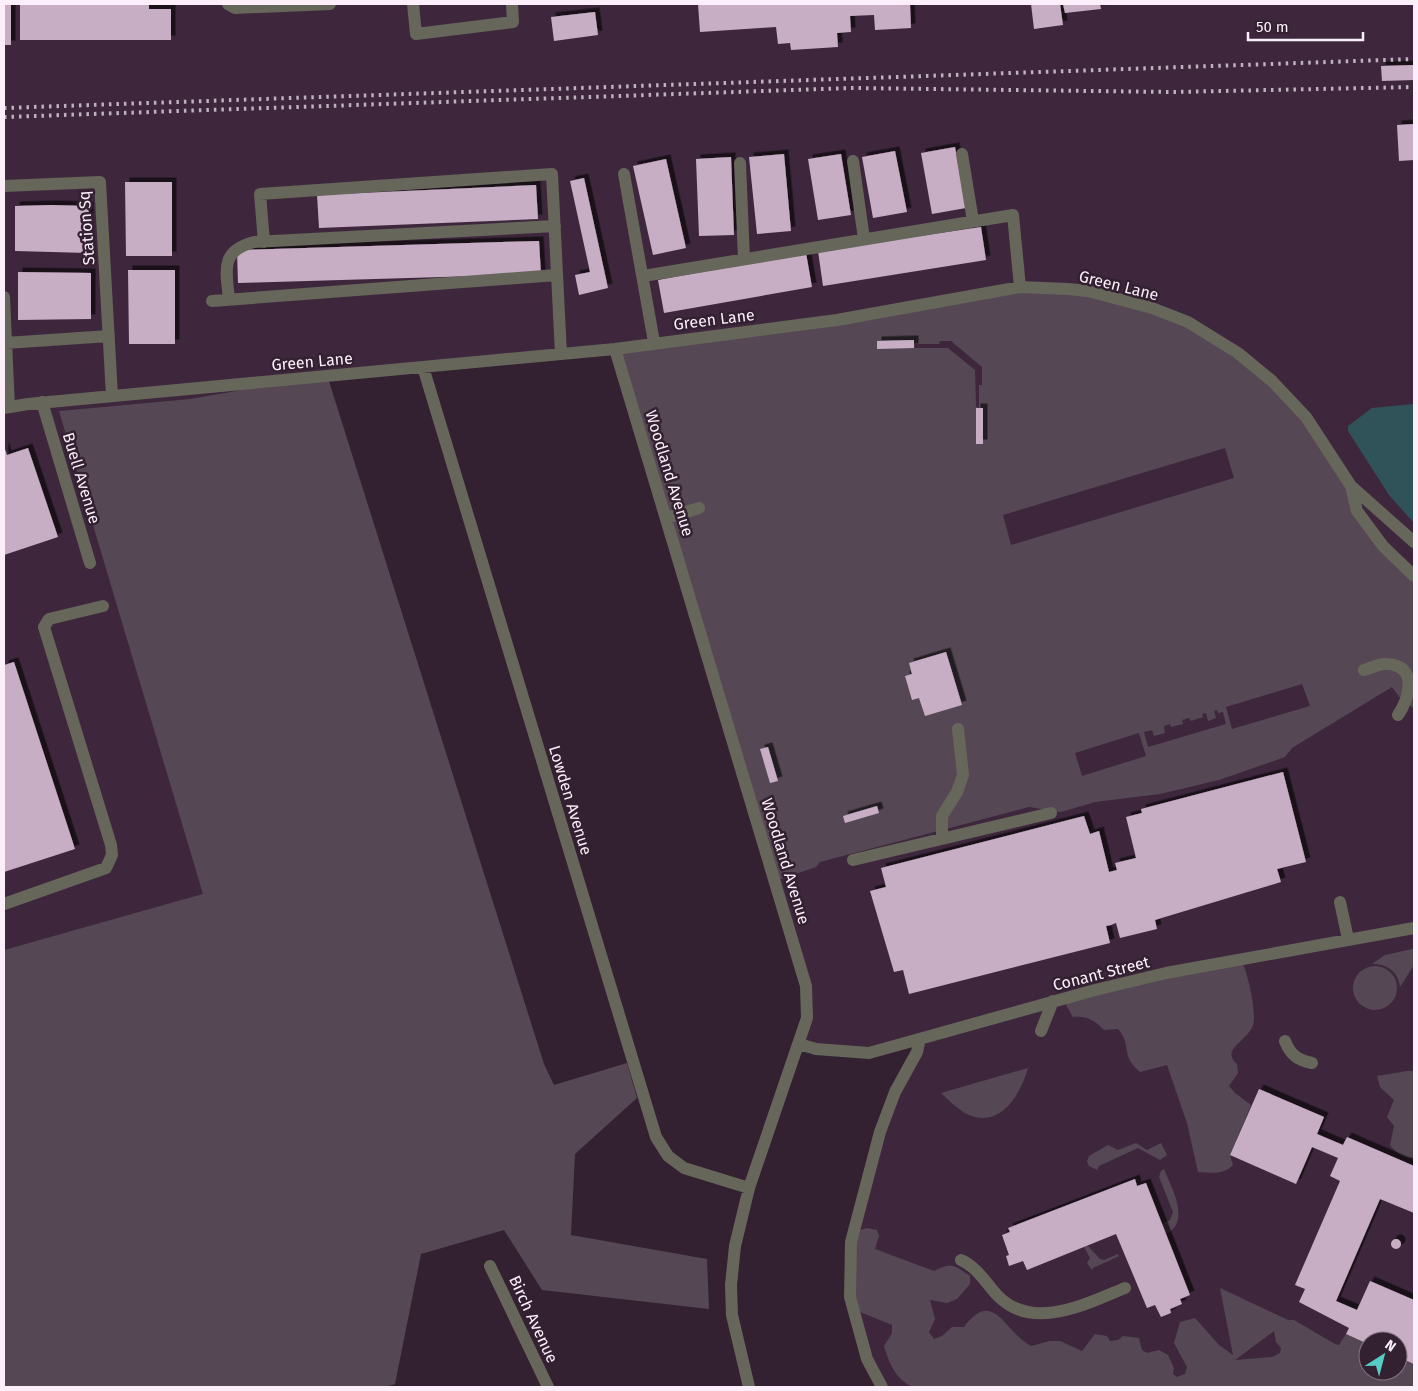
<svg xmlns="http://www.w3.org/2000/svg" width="1418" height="1391" font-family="'Fira Sans',sans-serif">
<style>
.built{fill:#3e273d;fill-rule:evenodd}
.green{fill:#554854;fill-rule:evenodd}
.water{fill:#305359}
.building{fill:#c7aec5;filter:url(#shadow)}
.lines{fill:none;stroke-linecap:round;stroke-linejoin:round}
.minor{stroke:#66665a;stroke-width:12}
.rail{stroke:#bfb1be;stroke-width:4;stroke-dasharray:2.5 5;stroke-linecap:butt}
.labels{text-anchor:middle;stroke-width:5;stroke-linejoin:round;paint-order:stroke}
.street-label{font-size:16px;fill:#fceffa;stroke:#332132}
</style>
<defs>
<filter id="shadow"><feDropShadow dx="4.5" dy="-4.5" stdDeviation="0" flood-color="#0009"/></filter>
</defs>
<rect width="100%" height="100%" fill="#332132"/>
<path class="built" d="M4,4H1414V1387H882L867,1359L851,1242L880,1132L920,1039L869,1053L799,1044L808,1001L615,349L327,375L190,399L60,411L204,895L4,950ZM1368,1341H1398V1371H1368Z"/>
<path class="green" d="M1020,287L1068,289L1188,322L1272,381L1351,486L1357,511L1414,576V708L1403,702L1392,687L1292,748L1285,757L1219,780L1160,794L1095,802L1061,812L1029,807L820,862L816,867L775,881L615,349ZM940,341H951L982,367V385H979V408L976,407L975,370L948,348H914L915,344H939ZM1225,448L1234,478L1011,545L1003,515ZM1302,684L1310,706L1232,729L1226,707ZM1217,710L1218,713L1223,712L1226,724L1148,747L1144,732L1152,730L1154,736L1165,733L1164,726L1170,724L1171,727L1183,724L1182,720L1189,718L1191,721L1203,717L1202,714L1206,713L1208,721L1216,718L1214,711ZM1139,733L1146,756L1082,776L1075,753Z
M327,375L544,1064L554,1085L627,1063L637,1098L575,1154L571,1235L707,1259L709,1309L542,1290L504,1230L421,1254L395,1384L385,1387H4V950L203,894L59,411L190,399Z
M1412,949L1414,950V965L1400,987C1398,971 1387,964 1372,964L1385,955Z
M1243,964C1248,975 1257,1013 1253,1025C1247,1042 1220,1049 1237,1064L1238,1073L1229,1086L1235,1093L1251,1105L1230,1155L1233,1165C1223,1175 1211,1173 1198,1172L1187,1123L1167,1065L1140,1072C1119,1054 1133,1046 1118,1029L1104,1030C1094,1020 1087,1016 1073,1017L1066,1005L1070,997Z
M1353 988a22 22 0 1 1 44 0a22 22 0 1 1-44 0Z
M1028,1068C1020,1096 999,1131 965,1113C956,1108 948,1099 941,1093Z
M1407,1071H1414V1157C1404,1159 1396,1153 1390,1145L1394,1126L1387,1117L1394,1100L1380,1087L1377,1076Z
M1136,1143L1147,1150L1161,1143L1167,1155L1160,1160L1138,1148L1099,1166L1097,1170L1089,1166L1087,1161L1089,1156L1108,1145L1118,1150Z
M1164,1169C1172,1189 1191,1221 1166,1234L1162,1224L1170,1220L1173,1212L1159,1177L1161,1171Z
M867,1228L877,1230L879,1236L875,1249L934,1271C951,1263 953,1264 970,1276V1284L957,1299L947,1303L930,1300L935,1319L929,1332L934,1339L942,1336L952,1327H964C994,1287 1004,1332 1031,1346L1050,1341H1060L1082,1351L1095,1334L1107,1336L1110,1341L1118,1340L1123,1336L1139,1338L1142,1350L1147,1353L1159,1350L1168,1355L1174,1368L1173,1374L1177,1377L1185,1374L1187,1367L1174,1343L1180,1322L1195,1318L1219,1345L1233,1355L1220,1288L1288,1320H1294L1335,1344L1339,1345L1346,1334L1368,1344V1371H1398V1357L1414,1364V1387H913C896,1380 889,1363 884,1346L892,1333V1325L853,1309L854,1232ZM1274,1331L1276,1342L1281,1348L1280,1353L1272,1357L1235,1360Z
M1088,1246L1100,1259L1104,1260L1118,1254L1119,1256L1093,1268L1092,1270L1087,1263L1090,1258L1084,1247Z"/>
<path class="water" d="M1414,404V523L1389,495L1348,431V426L1372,408Z"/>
<path class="building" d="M4,4H11V45H4Z
M20,4H149V9H171V40H20Z
M698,4H910L911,28L875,30L874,15L850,16L851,32L837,33L838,47L791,50L790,43L778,44L776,27L700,32Z
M1031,4H1060L1063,25L1034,29Z
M1063,4H1100L1101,9L1065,13Z
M595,12L598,35L554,41L551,17Z
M1414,65V80L1382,81L1381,66Z
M1414,124V160L1399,161L1397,125Z
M955,147L966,208L932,214L921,153Z
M895,151L907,212L873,218L862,157Z
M784,154L791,231L757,234L749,157Z
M841,154L851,215L818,220L808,159Z
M731,157L734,235L699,236L696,159Z
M666,159L686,248L653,255L633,166Z
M584,178L608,288L579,295L575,275L590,272L570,181Z
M125,182H172V256H126Z
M536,185L538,219L319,228L317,195Z
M51,205L89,206L88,253L15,251V206Z
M981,227L986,260L823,286L818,251Z
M539,241L541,274L238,283L237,250Z
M806,253L812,287L664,313L658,280Z
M128,270H175V344H129Z
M18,272L91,273V319L18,320Z
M914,340V348L877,349V341Z
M976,408H983V444H976Z
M4,446L7,455L28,448L58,537L4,555Z
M946,652L962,705L925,716L919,698L912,700L905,676L912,674L909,663Z
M14,662L75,849L4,872V665Z
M768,747L778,781L770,783L760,749Z
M1283,772L1306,862L1277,869L1281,882L1155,920L1157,929L1120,938L1116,923L1111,925L1106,926L1110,943L909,994L903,970L894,972L870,891L886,887L881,868L1084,816L1090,834L1099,831L1109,872L1117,870L1115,863L1136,858L1126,817L1142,813L1141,809Z
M877,806L879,813L845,823L843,816Z
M1259,1089L1324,1117L1317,1134L1343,1145L1347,1137L1414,1166V1213L1380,1199L1336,1301L1357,1310L1370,1281L1414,1300V1364L1398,1357V1341H1368V1344L1346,1334L1349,1328L1299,1302L1305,1289L1295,1285L1340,1181L1330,1176L1338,1158L1312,1147L1296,1184L1230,1155Z
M1135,1179L1137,1186L1146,1183L1190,1295L1180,1299L1182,1304L1170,1309L1171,1313L1161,1317L1155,1305L1147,1308L1116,1234L1027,1270L1023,1261L1009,1266L1006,1256L1009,1255L1002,1235L1010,1232L1008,1228Z
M1391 1244a5 5 0 1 1 10 0a5 5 0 1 1-10 0Z"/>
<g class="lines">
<path class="minor" d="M228,4L235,8L330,4
M413,4L416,34L513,22L512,4
M962,154L973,221
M853,161L864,239
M740,163L744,259
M624,174L654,342
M4,186L100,182L112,396
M264,242L260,194L552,174L561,354
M643,276L1013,215L1020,287
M4,297L9,407
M229,299C226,270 220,251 254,242L555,226
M212,301L557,275
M6,343L109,336
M615,349L806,986L807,1018L749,1188L735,1246L731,1285L732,1315L749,1387
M423,367L656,1137L668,1156L684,1168L749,1188
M42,402L90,563
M4,408L28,404L615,349L837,320L1020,287L1068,289L1088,291L1152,308L1188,322L1238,353L1272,381L1306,417L1351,486L1414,542
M1351,486L1357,511L1383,546L1414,576
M666,518L699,508
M1364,670C1371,668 1380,663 1387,664C1418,665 1410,698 1398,715
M942,839V816L957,792L963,775L958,729
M853,860L1051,813
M1340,902L1348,939
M4,904L106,868L112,855L111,845L44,627L49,619L103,606
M1041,1031L1053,1001
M1285,1041C1290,1054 1297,1060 1312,1063
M799,1044L816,1049L869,1053L1095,990L1166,973L1414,928
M961,1260C977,1267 985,1282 997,1295C1032,1332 1086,1304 1125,1288
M490,1266L548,1387
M882,1387L867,1359L850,1297L851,1242L880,1132L895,1092L917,1052L920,1039"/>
<path class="rail" d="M4,108L1414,59
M4,117L852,88L1173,92L1414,87"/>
</g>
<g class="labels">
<g class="street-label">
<text transform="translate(86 228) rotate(-94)" y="6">Station Sq</text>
<text transform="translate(1119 285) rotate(14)" y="6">Green Lane</text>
<text transform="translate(714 319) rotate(-7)" y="6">Green Lane</text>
<text transform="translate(312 361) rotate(-5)" y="6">Green Lane</text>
<text transform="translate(670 473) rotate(73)" y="6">Woodland Avenue</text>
<text transform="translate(82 478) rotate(73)" y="6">Buell Avenue</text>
<text transform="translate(571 800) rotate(73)" y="6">Lowden Avenue</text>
<text transform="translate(786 861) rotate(73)" y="6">Woodland Avenue</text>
<text transform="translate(1101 973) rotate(-14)" y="6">Conant Street</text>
<text transform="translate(534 1319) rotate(65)" y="6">Birch Avenue</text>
</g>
</g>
<rect width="1418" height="1391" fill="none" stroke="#fceffa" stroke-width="10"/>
<g transform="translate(1383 1356) rotate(36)"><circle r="24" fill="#332132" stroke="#837382"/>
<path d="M0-4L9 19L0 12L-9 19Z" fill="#55cdc6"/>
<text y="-8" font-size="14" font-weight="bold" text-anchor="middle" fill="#fceffa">N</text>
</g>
<path d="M1248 32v8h115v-8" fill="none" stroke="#fceffa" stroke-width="2.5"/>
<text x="1256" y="32" font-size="15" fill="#fceffa" stroke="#332132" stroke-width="4" paint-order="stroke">50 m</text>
</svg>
